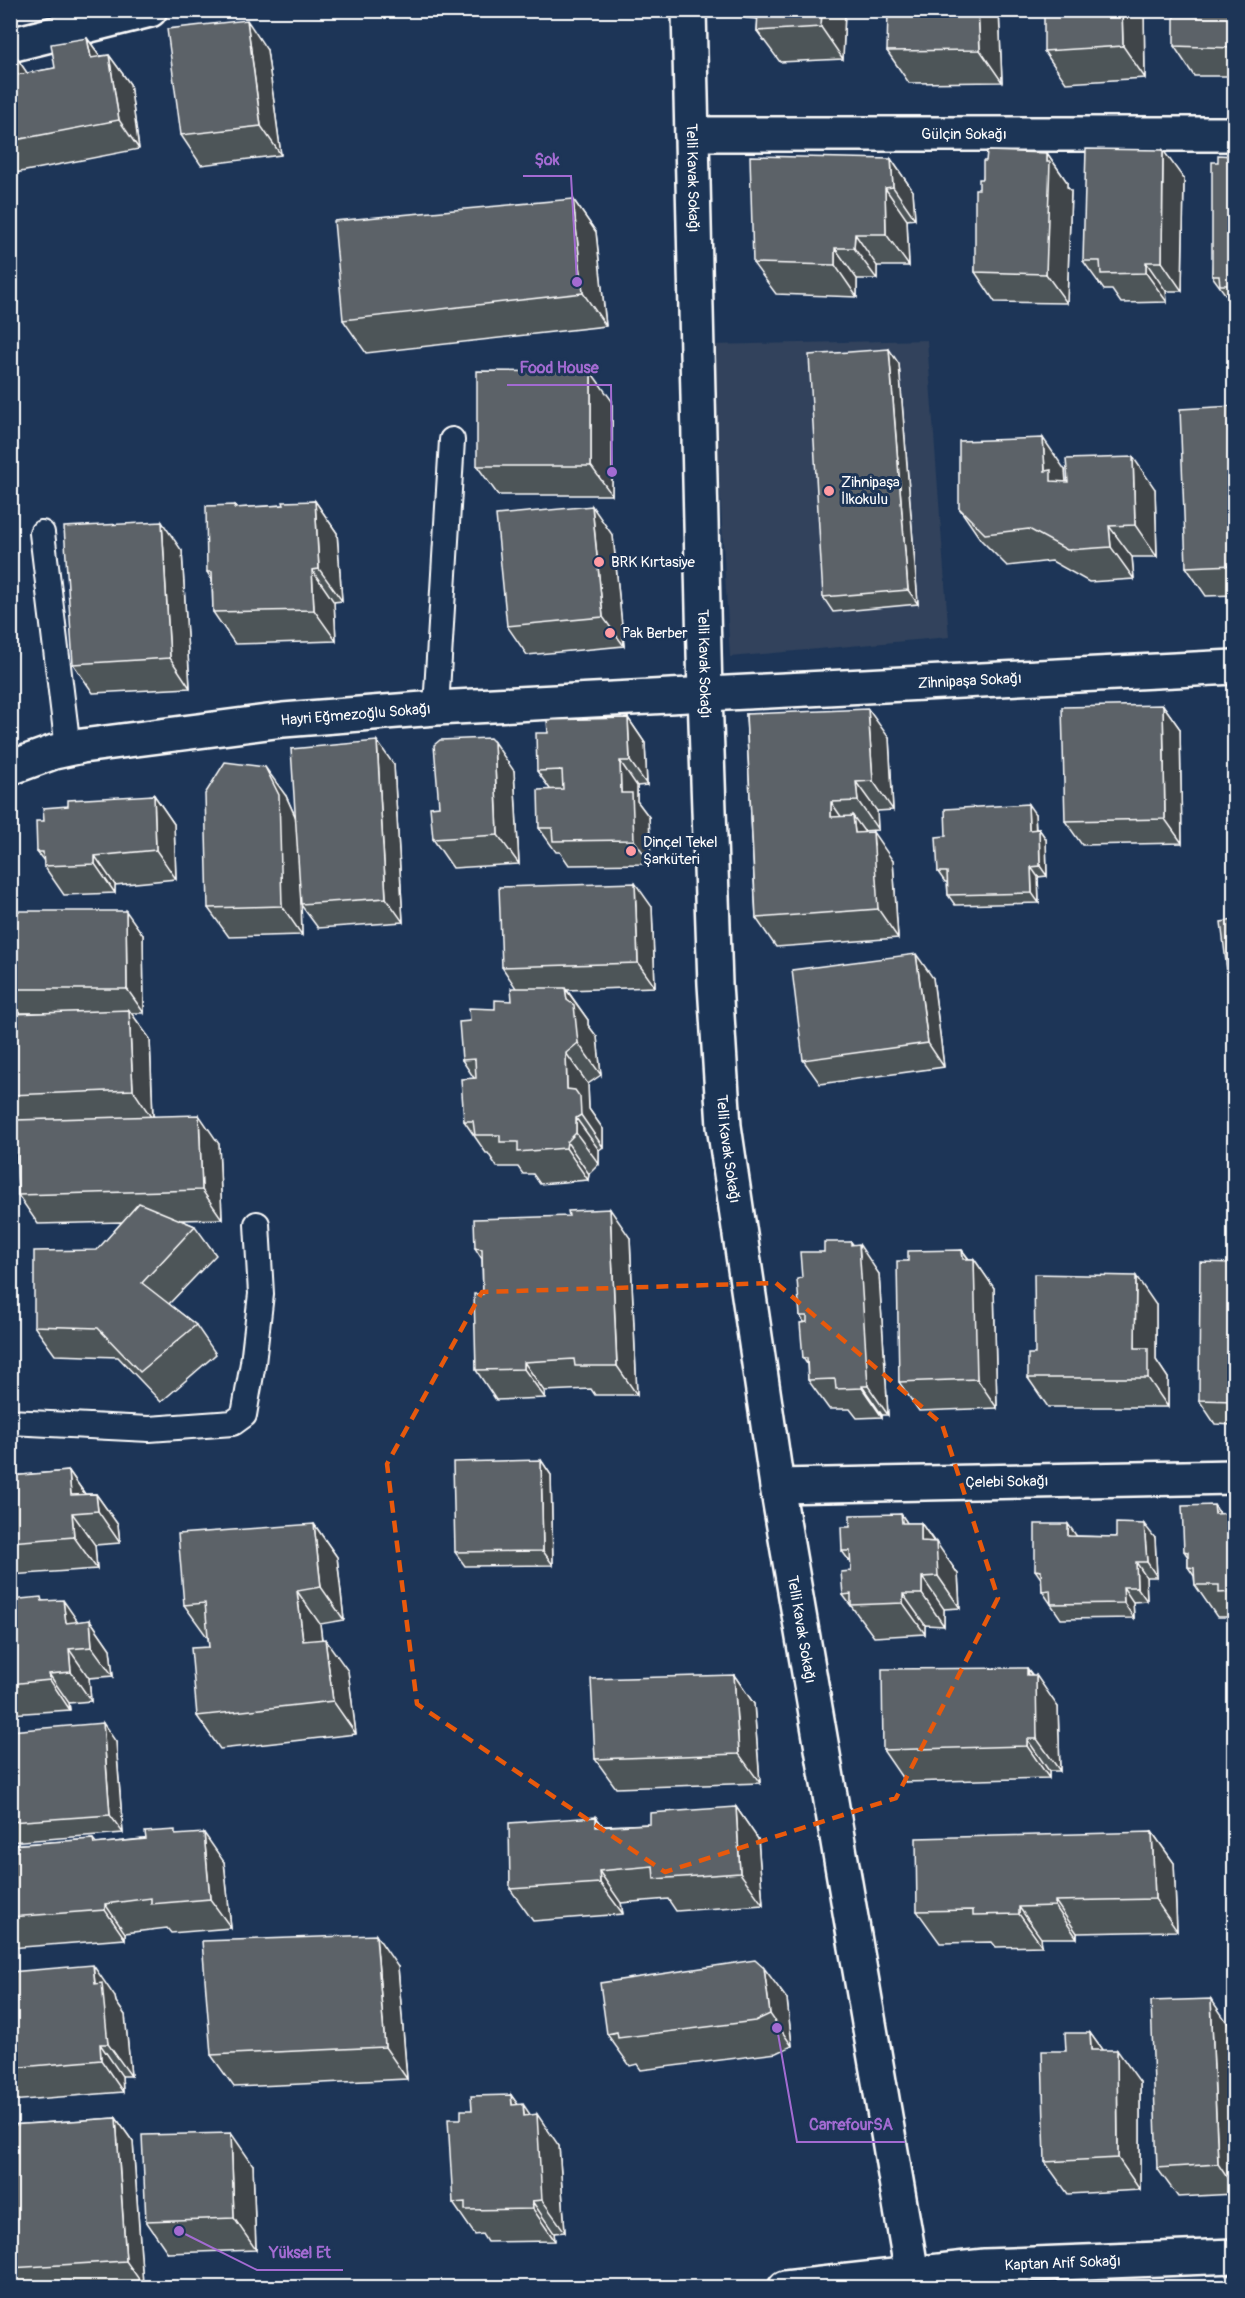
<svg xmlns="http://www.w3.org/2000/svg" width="1245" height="2298" font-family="Pangolin,sans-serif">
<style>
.built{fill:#30425c}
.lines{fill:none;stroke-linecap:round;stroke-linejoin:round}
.service-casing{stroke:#fff;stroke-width:28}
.minor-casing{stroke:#fff;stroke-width:38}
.tertiary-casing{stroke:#fff;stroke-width:38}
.service{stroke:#1d3557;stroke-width:24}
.minor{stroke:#1d3557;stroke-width:33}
.tertiary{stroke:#1d3557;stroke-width:33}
.wall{fill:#4e5459;stroke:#fff;stroke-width:1.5}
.shaded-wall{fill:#404548;stroke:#fff;stroke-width:1.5}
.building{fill:#5b6267;stroke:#fff;stroke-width:1.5}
.marked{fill:none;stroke:#e8590c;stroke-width:4.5;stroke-dasharray:12 8;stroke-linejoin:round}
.poi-dot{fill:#ff9aa2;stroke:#1d3557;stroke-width:2}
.labels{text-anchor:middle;stroke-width:6;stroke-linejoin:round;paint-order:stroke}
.street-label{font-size:15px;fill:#fff;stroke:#1d3557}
.poi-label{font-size:15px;fill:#fff;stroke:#1d3557;text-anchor:start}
.leader{fill:none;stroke:#a36bd2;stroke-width:2}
.callout-dot{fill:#a36bd2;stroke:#1d3557;stroke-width:2}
.callout-label{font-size:16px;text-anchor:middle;font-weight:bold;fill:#a36bd2;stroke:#1d3557;stroke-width:6;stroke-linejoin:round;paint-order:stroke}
</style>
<rect width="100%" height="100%" fill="#1d3557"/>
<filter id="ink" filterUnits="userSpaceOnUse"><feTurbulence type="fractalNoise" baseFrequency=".0167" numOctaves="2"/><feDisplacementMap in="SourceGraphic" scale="12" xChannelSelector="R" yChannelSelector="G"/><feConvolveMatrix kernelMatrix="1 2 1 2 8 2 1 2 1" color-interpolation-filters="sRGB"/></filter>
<g filter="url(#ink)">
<path class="built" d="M927,340L949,637L730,657L711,345Z"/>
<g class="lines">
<defs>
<path id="service" d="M42,533L68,749
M436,708L452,440
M10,1422L149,1429L233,1423L244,1415L253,1363L261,1294L257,1224"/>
<g id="minor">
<path id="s1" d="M689,10L705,694L715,984L724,1126L777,1486L912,2274"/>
<path d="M10,45L150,10"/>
<path id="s2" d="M692,134H1234"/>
<path id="s3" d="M10,768L54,752L82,746L283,720L436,708L1234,667"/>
<path id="s4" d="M777,1486L1234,1477"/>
</g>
<g id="tertiary">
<path id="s5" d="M785,2288L985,2266L1234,2256"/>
</g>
</defs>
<use href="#service" class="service-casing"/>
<use href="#minor" class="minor-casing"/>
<use href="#tertiary" class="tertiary-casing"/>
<use href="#service" class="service"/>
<use href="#minor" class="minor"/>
<use href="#tertiary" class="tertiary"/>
</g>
<path class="wall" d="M741,10H845L843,59L780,62L757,31L758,19L746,18Z
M999,10L1002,82L909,83L887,51Z
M1144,10L1145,78L1066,83L1044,51Z
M1234,10V76H1194L1174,46Z
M87,38L100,56L109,55L130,84L139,149L10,174V51H12L27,73L55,68Z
M267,50L281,155L201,165L181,135Z
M1047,153L1067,182V187L1071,191L1067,303L995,302L975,272L983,179L986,161Z
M1234,156V306L1212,276L1218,162Z
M891,159L913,191L915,219L907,220L909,266H877V279H857V297L776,294L753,263Z
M1184,179L1182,291H1166L1167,302L1121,303L1112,290H1104L1083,261Z
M573,199L596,232L606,326L366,353L343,320Z
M899,364L918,604L833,612L823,597Z
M612,401V495H498L477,466Z
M1234,406V595L1206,596L1186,567Z
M1065,470L1066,482L1155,489L1157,557H1132L1134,579L1089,582L1052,561L1007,566L981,540L959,508Z
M315,501L337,533L342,601L334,602L336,641L235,644L213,612L212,580L207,572L235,505L237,508L284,505Z
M613,536L624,646L527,655L507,626Z
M182,551L190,688L93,693L73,664Z
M1163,705L1180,729L1182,843L1082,845L1065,821Z
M746,714L889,738L893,810L877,811L878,830L863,831L893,861L898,938L776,947L756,918Z
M628,718L645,743L647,785L637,786V801L649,817L651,864L569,865L560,852H556L539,828L550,789L537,771L548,733Z
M394,765L403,922L318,928L301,905L302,935L229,937L208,908L286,796L295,816Z
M514,771L519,864L453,868L433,839L439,806Z
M154,795L174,824L176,879L115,885V893L64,895L44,866V861L37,852L44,821L68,806Z
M1035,814L1036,829H1039L1046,839L1047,876L1038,877L1039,903L955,905L948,895L947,882H945L938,872L946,836Z
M652,907L655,987L567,990L588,1020V1025L597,1037L601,1075L588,1084L589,1109L603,1129V1147L599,1150V1164L589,1174L588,1180L540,1184L533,1174H523L518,1167H497L488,1153H486L464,1121L474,1078L462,1060L470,1021L512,1001L516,988L502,967Z
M1234,920V1001L1230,994Z
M143,935L144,1013H131L150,1039L153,1116L219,1144L222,1219L181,1220L195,1226L216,1255L169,1304L196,1325L216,1354L161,1402L118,1357L55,1355L34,1326L122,1222L38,1224L18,1195L15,1122L10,1116V1014L48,1013H19L10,1000V989Z
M933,978L944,1067L820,1084L803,1060Z
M630,1238L637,1395H595L591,1389L544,1391L545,1398L496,1400L476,1370L483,1294L482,1259L475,1248Z
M851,1242L879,1274L888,1415H882V1417L857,1418L850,1409H829L808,1380L807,1364L803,1358L804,1322L800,1316L802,1278L824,1252Z
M962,1250L969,1259H974L994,1288L997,1408L919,1411L899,1382L908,1261Z
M1234,1263V1425L1215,1424L1199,1400Z
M1156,1305V1360L1168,1378V1407H1048L1028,1378L1035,1354Z
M541,1460L551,1475L553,1565L465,1566L455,1552Z
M69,1471L85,1494H96L118,1525L120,1543L95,1545L97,1569L10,1575V1476Z
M1234,1513V1617H1217L1195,1585L1194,1576L1188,1567V1557L1184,1551L1221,1514Z
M901,1514L907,1523H921L958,1574L960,1608L944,1609V1626L925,1625V1634L874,1637L843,1595L851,1571V1563L842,1551L850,1527Z
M314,1524L337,1557L344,1620L320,1624L322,1639L348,1671L356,1734L220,1749L197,1716L209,1647L208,1638L184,1605Z
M1076,1536L1155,1538L1157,1577H1146L1147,1601L1133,1602L1134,1618L1061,1619L1042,1591V1580L1035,1570Z
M10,1600L44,1601L78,1622L90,1620L110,1649L113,1676L89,1678L91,1701L69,1703L70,1710L10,1714Z
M1027,1668L1058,1707L1060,1771H1049V1778L905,1782L883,1750Z
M734,1675L754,1704L760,1783L616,1788L595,1759Z
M10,1731L116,1742L123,1833L10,1842Z
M736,1807L758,1839L763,1905L676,1911L668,1899L621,1903L623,1914L533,1921L510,1889L596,1817L603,1826L650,1824Z
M1152,1832L1174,1863L1177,1931L1077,1933V1938H1041L1042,1946L996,1947L992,1942L940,1943L917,1911Z
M178,1835L224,1862L231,1928L171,1933L167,1928L125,1933V1939L10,1948V1845L93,1839L97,1844Z
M398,1967L407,2079L234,2087L211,2055Z
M10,1972L115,1997L116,2002L125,2015L131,2076H122L123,2092L10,2101Z
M787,1999L792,2046L777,2053L641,2070L637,2064L630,2066L607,2034Z
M1231,2028L1234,2107V2194L1178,2197L1157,2168Z
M1090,2033L1102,2050L1140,2082V2190L1068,2194L1045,2162L1066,2051Z
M511,2095L518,2105L530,2115L559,2146L565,2232L554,2233L555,2241L487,2242L482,2234L475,2235L453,2203L461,2119L472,2110Z
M116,2118L133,2142L143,2285L103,2288H10V2125Z
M253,2165L256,2250L168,2253L146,2221Z"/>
<path class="shaded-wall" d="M822,10H845L843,59L821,27Z
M978,10H999L1002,82L980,50Z
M1122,10H1144L1145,78L1123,46Z
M247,20L267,50L281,155L261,126Z
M87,38L108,67L91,58Z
M12,51L32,80L17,75Z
M109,55L130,84L139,149L119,120Z
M1163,150L1184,179L1182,291L1162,262Z
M1047,153L1067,182V187L1071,191L1067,303L1046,274Z
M891,159L913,191L915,219L893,187Z
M885,188L907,220L909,266L886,234Z
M573,199L596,232L606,326L583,293Z
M855,234L877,266V279L854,248Z
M835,248L857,279V297L835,265Z
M1146,262L1166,291L1167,302L1146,273Z
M889,349L899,364L918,604L908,590Z
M591,372L612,401V495L591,466Z
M1043,438L1065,470L1067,494L1051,481L1045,471Z
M1133,457L1155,489L1157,557L1135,525Z
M315,501L337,533L342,601L319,569Z
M592,506L613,536L624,646L603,617Z
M162,522L182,551L190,688L170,658Z
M1109,526L1132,557L1134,579L1111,547Z
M312,570L334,602L336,641L314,610Z
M1163,705L1180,729L1182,843L1165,819Z
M868,709L889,738L893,810L873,781Z
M628,718L645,743L647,785L630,761Z
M377,741L394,765L403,922L386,898Z
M494,742L514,771L519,864L498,835Z
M620,761L637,786V801L649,817L651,864L634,840L621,793Z
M265,767L286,796L299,825L302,935L282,906Z
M856,782L877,811L878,830L858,801Z
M154,795L174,824L176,879L156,850Z
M831,802L851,831L831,817Z
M1028,804L1035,814L1036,840L1029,830Z
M853,816L874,845L873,832L893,861L898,938L878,909L855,833Z
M1039,829L1046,839L1047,876L1040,866Z
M95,856L115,885V893L95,864Z
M1031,867L1038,877L1039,903L1032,893Z
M635,883L652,907L655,987L638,963Z
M126,911L143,935L144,1013L127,989Z
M916,954L933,978L944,1067L928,1043Z
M565,988L588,1020V1025L597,1037L601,1075L578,1043L567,1000Z
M129,1010L150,1039L153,1120L133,1090Z
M566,1053L588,1084L589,1109L603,1129V1147L581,1115L567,1089Z
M199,1115L219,1144L222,1219L202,1190Z
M576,1118L599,1150V1164L576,1133Z
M567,1142L589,1174L588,1180L566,1148Z
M610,1209L630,1238L637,1395L617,1366Z
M851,1242L860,1255L859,1244L879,1274L888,1415L868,1386Z
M962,1250L974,1267V1259L994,1288L997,1408L977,1379Z
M1136,1276L1156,1305V1360L1168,1378V1407L1148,1378L1135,1348Z
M524,1362L544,1391L545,1398L524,1369Z
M862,1386L882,1415V1417L862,1388Z
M541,1460L551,1475L553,1565L543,1551Z
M69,1471L91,1503L71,1495Z
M96,1494L118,1525L120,1543L98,1511Z
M1214,1505L1234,1534L1215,1514Z
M72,1513L95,1545L97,1569L74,1537Z
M901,1514L923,1546L902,1523Z
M921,1523L936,1545V1542L958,1574L960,1608L938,1576L921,1541Z
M314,1524L337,1557L344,1620L321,1587Z
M1068,1524L1078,1538L1068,1536Z
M1144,1524L1155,1538L1157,1577L1147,1562Z
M1136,1562L1146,1577L1147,1601L1137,1587Z
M922,1577L944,1609V1626L922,1594Z
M1123,1587L1133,1602L1134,1618L1124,1603Z
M297,1591L320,1624L326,1674L303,1641Z
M903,1594L925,1625V1634L903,1603Z
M63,1600L83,1629L66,1623Z
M90,1620L110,1649L113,1676L92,1647Z
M325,1639L348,1671L356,1734L333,1701Z
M69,1649L89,1678L91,1701L71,1672Z
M1027,1668L1036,1682V1675L1058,1707L1060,1771L1037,1739Z
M49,1674L69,1703L70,1710L50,1680Z
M734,1675L754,1704L760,1783L739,1754Z
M103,1723L116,1742L123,1833L110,1815Z
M1027,1739L1049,1771V1778L1027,1746Z
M736,1807L758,1839L763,1905L740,1873Z
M596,1817L618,1849L596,1827Z
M1152,1832L1174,1863L1177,1931L1155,1899Z
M204,1833L224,1862L231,1928L210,1899Z
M599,1871L621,1903L623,1914L600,1883Z
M1055,1901L1077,1933V1938L1055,1906Z
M105,1904L125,1933V1939L105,1910Z
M1019,1907L1041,1938L1042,1946L1019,1914Z
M376,1935L398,1967L407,2079L385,2047Z
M93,1965L115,1997L116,2002L125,2015L131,2076L108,2044L95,1984Z
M764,1968L787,1999L792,2046L770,2014Z
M1211,1999L1231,2028L1234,2107V2188L1218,2164Z
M1090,2033L1113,2065L1091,2050Z
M100,2044L122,2076L123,2092L101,2060Z
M1117,2050L1140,2082V2190L1118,2158Z
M511,2095L524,2113L523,2104L537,2125V2114L559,2146L565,2232L542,2200L512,2105Z
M116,2118L133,2142L143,2285L126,2261Z
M231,2133L253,2165L256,2250L234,2218Z
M532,2201L554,2233L555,2241L533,2209Z"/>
<path class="building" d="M758,10H822L821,27L757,31Z
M888,10H978L980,50L887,51Z
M1044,10H1122L1123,46L1044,51Z
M1174,10H1234V48L1174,46Z
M247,20L261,126L181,135L167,29Z
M87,38L91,58L109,55L119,120L10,141V51H12L17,75L55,68L51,44Z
M1086,149L1163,150L1162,262H1146V273L1101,274L1100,261H1083Z
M987,151L1047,153V162H1050L1046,274L975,272V189H979V179H983V161H986Z
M1218,155L1234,156V285H1220L1219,276H1212V162H1218Z
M750,156L891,159L893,187L885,188L886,234H855L854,248H835V265L753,263Z
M573,199L583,293L343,320L334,221Z
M889,349L908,590L823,597L809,355Z
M477,371L591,372V466H477Z
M1234,406V565L1186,567L1180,409Z
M1043,438L1045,471L1051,470V481L1068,482L1066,459L1133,457L1135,525L1109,526L1111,547L1067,550L1029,529L985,534L959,508V441Z
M315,501L319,569L312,570L314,610L213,612L212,572H207L206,506L235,505L234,508L284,505L283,502Z
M592,506L603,617L507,626L496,515Z
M162,522L170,658L73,664L64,527Z
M1163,705L1165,819L1065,821L1062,707Z
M868,709L873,781L856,782L858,801L831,802V817L853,816L855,833L873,832L878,909L756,918L746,714Z
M628,718L630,761H620L621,793H632L634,840L553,841L552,828H539L538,790L563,789L562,770L537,771L536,733H548L547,720Z
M490,738L494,742L498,835L433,839L430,807L439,806L434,745L440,740Z
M377,741L386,898L301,904L291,749Z
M225,762L265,767L279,795L282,906L208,908L205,794Z
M154,795L156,850L95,856V864L44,866L43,852H37L36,821H44L43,808L68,806V800Z
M1028,804L1029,830L1039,829L1040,866L1031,867L1032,893L948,895L947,872H938L936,837L946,836L945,809Z
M635,883L638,963L502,967L499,887Z
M10,911H126L127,989H10Z
M1234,920V994H1230L1221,922Z
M916,954L928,1043L803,1060L792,970Z
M511,988H565L567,1000L574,1005L578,1043L566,1053L567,1089L575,1090L580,1097L581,1115L576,1118V1133L567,1142L566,1148L518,1152V1142H500V1135H475L473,1121H464L461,1079L476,1078L475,1059L462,1060L459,1022L470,1021L469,1008L495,1009V1000L512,1001Z
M129,1010L133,1090L10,1095V1014Z
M199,1115L202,1190L18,1195L15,1120Z
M139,1203L195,1226L142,1283L196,1325L140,1372L98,1328L34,1326V1251L97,1250Z
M610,1209L617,1366H575L574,1359L524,1362V1369L476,1370L474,1294H483L482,1249L475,1248L474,1219L569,1216L568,1211Z
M824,1242H851V1245L859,1244L868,1386H862V1388L836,1389L835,1379L808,1380L807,1358H803L800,1323L807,1322V1316H800L797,1279L802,1278L800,1252H824Z
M962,1250L963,1259H974L977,1379L899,1382L897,1261H908V1251Z
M1200,1262L1234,1263V1401L1199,1400Z
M1034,1274L1136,1276L1135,1348H1148V1378H1028V1354H1035Z
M541,1460L543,1551L455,1552L453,1462Z
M69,1471L71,1495L96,1494L98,1511L72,1513L74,1537L10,1542V1476Z
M1214,1505L1215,1514L1234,1513V1592L1219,1593V1585H1195L1194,1568L1188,1567V1552L1184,1551L1182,1506Z
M901,1514L902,1523H921V1541L936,1542L938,1576L922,1577V1594H903V1603L851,1605V1594L843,1595L841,1572L851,1571L850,1551H842L841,1527H850V1515Z
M1116,1523L1144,1524L1147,1562H1136L1137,1587H1123L1124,1603L1051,1604L1050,1590L1042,1591L1041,1571L1035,1570V1524H1068V1536L1116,1537Z
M314,1524L321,1587L297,1591L303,1641L325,1639L333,1701L197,1716L191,1648L209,1647L205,1603L184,1605L178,1534Z
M41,1597L42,1601L63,1600L66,1623L90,1620L92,1647L69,1649L71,1672L49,1674L50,1680L10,1684V1600Z
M1027,1668V1675H1036L1037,1739H1027V1746L883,1750L882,1669Z
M734,1675L739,1754L595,1759L591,1679Z
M103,1723L110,1815L10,1822V1731Z
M736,1807L740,1873L654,1879L653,1866L599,1871L600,1883L510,1889L509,1823L596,1817V1827L650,1824V1813Z
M175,1830V1835L204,1833L210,1899L151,1904V1898L105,1904V1910L10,1917V1845L93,1839L94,1844L146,1839L145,1832Z
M1152,1832L1155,1899L1055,1901V1906L1019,1907V1914L973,1915V1910L917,1911L916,1838Z
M376,1935L385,2047L211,2055L202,1941Z
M755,1960L764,1968L770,2014L755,2021L618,2038L617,2032L607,2034L600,1983Z
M93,1965L95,1984L102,1983L108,2044H100L101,2060L10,2068V1972Z
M1211,1999L1218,2164L1157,2168L1151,2001Z
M1065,2033H1090L1091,2050H1117L1118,2158L1045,2162L1042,2051H1066Z
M511,2095L512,2105L523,2104L524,2116L537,2114L542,2200L532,2201L533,2209L465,2210V2202L453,2203L448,2119H461V2110H472L471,2096Z
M116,2118L126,2261L10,2268V2125Z
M231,2133L234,2218L146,2221L142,2135Z"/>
</g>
<path class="marked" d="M776,1283L942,1424L998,1598L896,1798L665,1872L417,1704L387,1464L482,1292Z"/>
<g class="poi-dot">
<circle cx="829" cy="491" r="6"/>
<circle cx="599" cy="562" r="6"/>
<circle cx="610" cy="633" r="6"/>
<circle cx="631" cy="851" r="6"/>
</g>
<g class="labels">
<g class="street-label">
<text dy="5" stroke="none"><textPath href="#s2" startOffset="272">Gülçin Sokağı</textPath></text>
<text dy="5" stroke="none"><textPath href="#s1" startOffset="168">Telli Kavak Sokağı</textPath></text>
<text dy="5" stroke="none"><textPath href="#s1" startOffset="654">Telli Kavak Sokağı</textPath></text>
<text dy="5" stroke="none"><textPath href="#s3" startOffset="966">Zihnipaşa Sokağı</textPath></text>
<text dy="5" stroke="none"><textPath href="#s3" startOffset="351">Hayri Eğmezoğlu Sokağı</textPath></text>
<text dy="5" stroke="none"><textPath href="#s1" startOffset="1140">Telli Kavak Sokağı</textPath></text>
<text dy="5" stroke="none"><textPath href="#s4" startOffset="230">Çelebi Sokağı</textPath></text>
<text dy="5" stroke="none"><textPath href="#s1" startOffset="1626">Telli Kavak Sokağı</textPath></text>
<text dy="5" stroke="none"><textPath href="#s5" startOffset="279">Kaptan Arif Sokağı</textPath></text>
</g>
<g class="poi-label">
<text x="841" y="487">Zihnipaşa<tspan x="841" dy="17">İlkokulu</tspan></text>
<text x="611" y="567">BRK Kırtasiye</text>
<text x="622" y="638">Pak Berber</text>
<text x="643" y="847">Dinçel Tekel<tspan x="643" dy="17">Şarküteri</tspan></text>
</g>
</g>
<path class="leader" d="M577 282L571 176H523M612 472L611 385H507M777 2028L797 2142H905M179 2231L257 2270H343"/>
<g class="callout-dot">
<circle cx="577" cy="282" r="6"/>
<circle cx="612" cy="472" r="6"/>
<circle cx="777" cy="2028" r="6"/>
<circle cx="179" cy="2231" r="6"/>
</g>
<g class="callout-label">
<text x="547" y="165">Şok</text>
<text x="559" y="373">Food House</text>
<text x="851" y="2130">CarrefourSA</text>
<text x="300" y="2258">Yüksel Et</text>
</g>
<rect width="1245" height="2298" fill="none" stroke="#1d3557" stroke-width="36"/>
<rect x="18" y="18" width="1209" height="2262" fill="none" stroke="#fff" stroke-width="2" filter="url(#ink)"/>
</svg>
